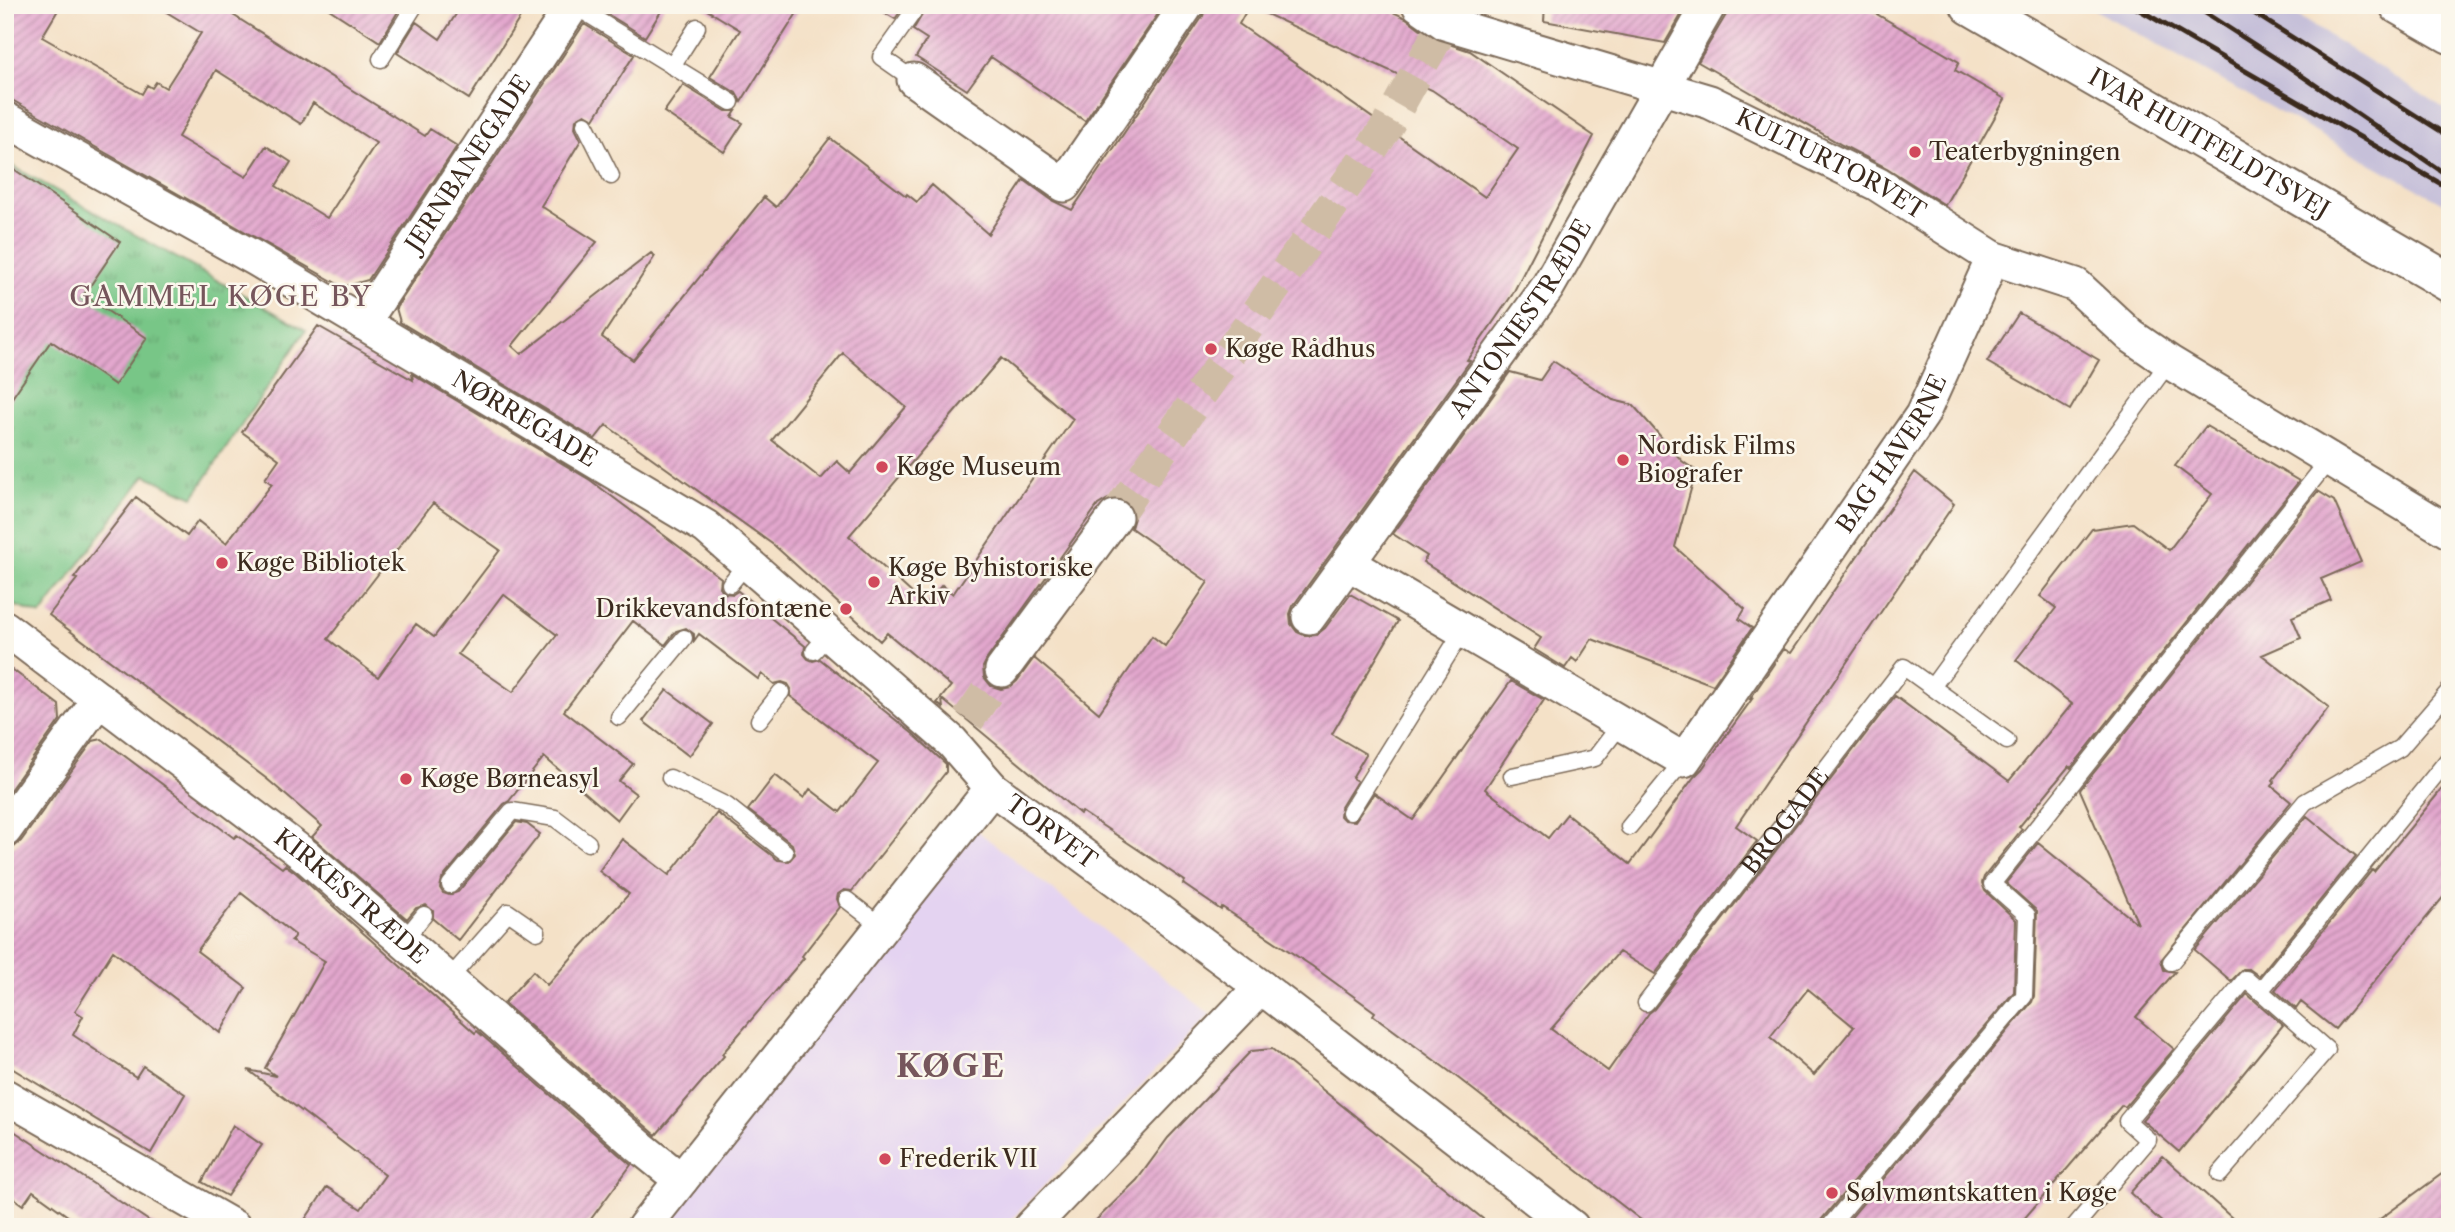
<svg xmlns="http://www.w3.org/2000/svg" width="2455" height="1232" font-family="'Libre Caslon Text',serif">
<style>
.built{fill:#e4d3f1}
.railway{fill:#c6c0d9}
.park{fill:url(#park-tufts);stroke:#5a7852;stroke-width:2}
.building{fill:url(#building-hatch);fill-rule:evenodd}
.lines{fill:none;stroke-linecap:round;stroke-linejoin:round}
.street-tunnel{stroke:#cfbca5;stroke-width:33;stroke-dasharray:33 17;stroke-linecap:butt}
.lane-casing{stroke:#7c6a59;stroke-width:19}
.street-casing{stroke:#7c6a59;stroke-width:37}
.secondary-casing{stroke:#7c6a59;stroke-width:42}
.lane{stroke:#fff;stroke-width:16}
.street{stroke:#fff;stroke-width:33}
.secondary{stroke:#fff;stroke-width:38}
.rail{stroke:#3b2a1e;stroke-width:5}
.poi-dot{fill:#d1495b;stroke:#fbf7ec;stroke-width:2.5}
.labels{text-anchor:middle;stroke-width:5;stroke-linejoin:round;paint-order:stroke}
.street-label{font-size:24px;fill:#3b2a1e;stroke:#fbf7ec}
.poi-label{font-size:24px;fill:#3b2a1e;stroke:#fbf7ec;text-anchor:start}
.quarter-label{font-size:28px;letter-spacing:2px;fill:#76565c;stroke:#fbf7ec}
.district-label{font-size:32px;font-weight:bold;letter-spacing:2px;fill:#76565c;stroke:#fbf7ec}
</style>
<defs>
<pattern id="park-tufts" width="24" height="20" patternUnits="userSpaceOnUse" patternTransform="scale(1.75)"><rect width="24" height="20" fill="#78c687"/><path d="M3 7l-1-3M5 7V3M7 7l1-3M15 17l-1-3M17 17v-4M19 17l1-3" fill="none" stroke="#64a16e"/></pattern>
<pattern id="building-hatch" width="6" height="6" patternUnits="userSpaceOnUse" patternTransform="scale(1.75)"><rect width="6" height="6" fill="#e3a7ce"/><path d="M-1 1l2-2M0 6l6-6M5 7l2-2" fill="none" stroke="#b988a7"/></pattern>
</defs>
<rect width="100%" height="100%" fill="#fbf7ec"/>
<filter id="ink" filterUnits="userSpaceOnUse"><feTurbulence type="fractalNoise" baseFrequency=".0143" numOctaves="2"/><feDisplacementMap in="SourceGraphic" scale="14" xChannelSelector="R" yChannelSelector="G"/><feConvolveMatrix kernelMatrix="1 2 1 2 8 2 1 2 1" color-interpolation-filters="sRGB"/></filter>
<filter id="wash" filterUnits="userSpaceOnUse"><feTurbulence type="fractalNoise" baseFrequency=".00686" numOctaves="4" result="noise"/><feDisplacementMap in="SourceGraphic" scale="28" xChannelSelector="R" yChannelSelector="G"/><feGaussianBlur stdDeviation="1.57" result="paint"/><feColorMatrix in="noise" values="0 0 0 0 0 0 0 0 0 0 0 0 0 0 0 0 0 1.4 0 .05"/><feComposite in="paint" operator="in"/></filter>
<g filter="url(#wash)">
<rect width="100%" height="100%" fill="#f4e1c7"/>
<path class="built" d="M961,818L1210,1014L1004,1227H635Z"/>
<path class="railway" d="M2086,5H2280L2450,112V207Z"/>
<path class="park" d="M5,162L306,330L193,497L145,475L41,615L5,602Z"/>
<g id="blocks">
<path class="building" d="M5,5H61L42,37L142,94L147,85L152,88L156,82L166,88L201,33L155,5H217L425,136L430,129L457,146L368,280L343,287L5,96ZM216,70L301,124L313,103L376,143L327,218L276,186L291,162L266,146L246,177L178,137Z
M323,5H392L399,10L380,42Z
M462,5H528L469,99L397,53L416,22L440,39Z
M597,5H665L645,37L596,7Z
M699,5H802L741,102L736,93L710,77L740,30Z
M871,5H905L895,19Z
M928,5H1164L1085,121L991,57L967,90L916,57L927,39L913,30Z
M1206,5H1378L1406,18L1434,39L1470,51L1594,136L1512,295L1467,360L1470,361L1293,606L1290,614L1291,624L1297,632L1306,636L1316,635L1325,628L1350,594L1398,621L1332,734L1366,754L1352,778L1357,781L1341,807L1340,816L1344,820L1355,821L1374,793L1413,820L1511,681L1544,700L1485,789L1548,838L1567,814L1630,864L1694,777L1702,769L1752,699H1750L1784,649L1791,653L1915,472L1954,504L1736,826L1757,841L1655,974L1619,952L1551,1029L1608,1071L1649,1013L1654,1009L1895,696L2009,781L2072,704L2016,660L2056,608L2040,596L2092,529L2133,523L2169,550L2212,494L2175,466L2206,426L2299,481L2071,768L2069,766L2019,827L2022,829L1984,877L1982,883L1985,891L2016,920L2014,992L1821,1220L1819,1227H1650L1449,1071L1373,1015L1375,1012L1312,966L1222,907L1221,910L1183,884L1185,881L1082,812L1080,814L942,699L943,708L937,703L951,686L887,633L880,641L775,546L606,425L595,439L400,322L396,308L584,24L634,55L594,119L585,114L576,119L575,128L581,140L541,206L597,242L512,346L521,354L651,253L655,256L602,337L633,360L764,197L776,207L830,138L906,196L907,194L917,202L932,185L988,234L1024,180L1053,201L1072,210L1203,16ZM1249,6L1432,90L1518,149L1485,197L1239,24ZM843,353L906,407L850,473L837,461L821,479L772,440ZM1001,358L1073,419L953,594L942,585L925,605L849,536ZM1116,498L1126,501L1132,509L1134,518L1131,528L1208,582L1165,646L1152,636L1099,713L1034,658L1017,681L1010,687L1001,689L991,686L984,677L983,667L987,659L1098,505L1108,499ZM1808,989L1854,1027L1814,1075L1770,1037Z
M1545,5H1687L1665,43L1544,21Z
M1728,5H1861L1959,62L1955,70L2005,99L1945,205L1887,168L1842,145L1698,62L1726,15Z
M683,85L726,111H736L732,117L743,123L724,152L664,112Z
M5,163L120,242L84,295L147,338L115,385L51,341L5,408Z
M2019,313L2099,360L2070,410L1987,362Z
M318,326L413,380L412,374L590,480L721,578L720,587L724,593L733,594L738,591L805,646L804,654L808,659L813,661L820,659L912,733L946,764V772L852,891L844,890L838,894L837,899L840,907L802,956L804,958L722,1054L724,1056L656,1135L504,1003L533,971L547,985L629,894L599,871L622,839L669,875L717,813L778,860L789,861L795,854L792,844L748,810L775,775L804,798L810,789L840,812L878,763L790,696L791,689L788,684L782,682L774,684L762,674L758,679L699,634L694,641V634L686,628L676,631L665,645L633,621L564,711L633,764L619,781L636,794L617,820L544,757L509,801L504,804L442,879L440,888L443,893L449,895L458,892L516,822L527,824L540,834L458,940L433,919V911L426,905L416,908L407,919L312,837L322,826L267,779L49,615L77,579L74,578L136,497L187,536L198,521L226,543L272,484L265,479L279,459L242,432ZM433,503L500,550L434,637L416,624L378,677L328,639ZM503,594L557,635L513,692L458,654Z
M1553,361L1613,400L1633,405L1682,461L1696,471L1675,547L1745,609L1739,619L1752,628L1713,685L1592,639L1577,662L1572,658L1565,668L1534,649L1541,638L1423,562L1427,556L1393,534L1510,372L1540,380Z
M2318,491L2334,501L2361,562L2321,579L2331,600L2292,617L2301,638L2262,655L2329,707L2273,780L2275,782L2272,786L2291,802L2161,960L2164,970L2175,972L2136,1017L2174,1049L2125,1107L2122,1105L2017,1227H1843L2032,1002L2034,996L2037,911L2006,883L2038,843L2138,924L2080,790Z
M5,664L59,705L60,720L5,797Z
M667,690L713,724L689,756L643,721Z
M102,739L234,838L237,835L282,868L285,865L295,872L475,1033L477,1031L631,1165L585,1227H300L327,1187L361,1209L385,1175L248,1070L276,1076L265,1068L325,961L291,941L295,935L241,893L197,951L246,988L220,1033L113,951L75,1011L83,1016L73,1035L136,1077L143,1066L185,1094L151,1153L5,1064V849L14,847L21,841L93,741Z
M2450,779V889L2335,1029L2301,1002L2296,1009L2275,990L2372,870L2374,872Z
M2307,816L2356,856L2259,976L2249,969H2243L2231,981L2195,950Z
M2247,994L2283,1025L2179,1152L2142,1120Z
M1272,1049L1493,1227H1089L1137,1180L1168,1138L1251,1051Z
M5,1125L158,1227H83L33,1191L23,1205L5,1192Z
M233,1125L262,1145L227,1196L202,1182Z
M2163,1156L2242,1227H2167L2130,1193Z
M2450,1168V1227H2369Z"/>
</g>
</g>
<g filter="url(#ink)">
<use href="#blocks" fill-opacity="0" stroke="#7c6a59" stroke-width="2"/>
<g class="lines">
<path class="street-tunnel" d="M1115,517L1386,128L1439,33
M968,720L1002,670"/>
<defs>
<g id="lane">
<path d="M573,5L731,102"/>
<path d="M381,59L415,5"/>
<path d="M672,66L697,27"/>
<path d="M914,80L881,57L918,5"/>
<path d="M585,124L611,176"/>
<path d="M730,584L747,563"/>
<path d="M814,651L829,634"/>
<path d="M1932,687L2169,362"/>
<path d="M619,717L684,638"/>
<path d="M759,720L781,692"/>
<path d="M1512,776L1595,758L1621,724"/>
<path d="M670,778L727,806L785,852"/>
<path d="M1350,812L1462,632"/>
<path d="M1629,827L1684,760"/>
<path d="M450,885L512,811L555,818L588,843"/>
<path d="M847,900L882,927"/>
<path d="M403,941L424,915"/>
<path d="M2171,962L2305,802L2400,748L2450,690"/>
<path d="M448,980L508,912L537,932"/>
<path id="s1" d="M1646,1003L1904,667L2007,741"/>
<path d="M2220,1174L2327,1050L2260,991L2450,757"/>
<path d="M1829,1227L2024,996L2027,915L1992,884L2329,460"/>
<path d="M2074,1227L2148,1140L2127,1121L2246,979L2260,991"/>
</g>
<g id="street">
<path id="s2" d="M1419,5L1445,23L1710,102L1877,184L1993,258"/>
<path d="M914,80L1064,185L1187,5"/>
<path id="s3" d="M5,119L256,259L706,527L952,742L992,788"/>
<path id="s4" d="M363,323L573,5"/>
<path id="s5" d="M1348,563L1684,760L1922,415L1993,258L2076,285L2131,336L2169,362L2450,532"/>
<path id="s6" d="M1309,617L1547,288L1709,5"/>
<path id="s7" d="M5,628L307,857L640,1147L681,1180"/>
<path d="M1002,670L1115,517"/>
<path d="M5,830L99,699"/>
<path d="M5,1096L234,1227"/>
<path id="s8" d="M644,1227L992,788L1261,987L1572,1227"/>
<path d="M1031,1227L1261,987"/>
</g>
<g id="secondary">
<path id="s9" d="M1970,5L2450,283"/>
<path d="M2399,5L2450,34"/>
</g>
</defs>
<use href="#lane" class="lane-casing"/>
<use href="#street" class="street-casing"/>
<use href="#secondary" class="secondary-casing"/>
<use href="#lane" class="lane"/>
<use href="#street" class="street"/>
<use href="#secondary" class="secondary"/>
<path class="rail" d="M2131,5L2450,189
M2193,5L2286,65L2450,177
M2241,5L2450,137"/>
</g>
</g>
<g class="poi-dot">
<circle cx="1915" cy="152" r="7"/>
<circle cx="1211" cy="349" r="7"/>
<circle cx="1623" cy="460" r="7"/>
<circle cx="882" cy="467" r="7"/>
<circle cx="222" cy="563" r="7"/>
<circle cx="874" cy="582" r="7"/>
<circle cx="846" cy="609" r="7"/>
<circle cx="406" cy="779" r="7"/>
<circle cx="885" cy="1159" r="7"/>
<circle cx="1832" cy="1193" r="7"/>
</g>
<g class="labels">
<g class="street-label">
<text dy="8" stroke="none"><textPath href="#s9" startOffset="276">IVAR HUITFELDTSVEJ</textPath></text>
<text dy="8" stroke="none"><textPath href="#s4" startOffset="191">JERNBANEGADE</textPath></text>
<text dy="8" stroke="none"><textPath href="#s2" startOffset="444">KULTURTORVET</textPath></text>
<text dy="8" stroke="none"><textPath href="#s6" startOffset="366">ANTONIESTRÆDE</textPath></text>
<text dy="8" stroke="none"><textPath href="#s3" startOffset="600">NØRREGADE</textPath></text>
<text dy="8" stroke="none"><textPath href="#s5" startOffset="760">BAG HAVERNE</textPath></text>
<text dy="8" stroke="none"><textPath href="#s1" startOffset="229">BROGADE</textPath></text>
<text dy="8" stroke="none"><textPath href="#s8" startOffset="634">TORVET</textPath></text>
<text dy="8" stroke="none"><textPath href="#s7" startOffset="438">KIRKESTRÆDE</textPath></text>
</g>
<g class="poi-label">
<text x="1929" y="160">Teaterbygningen</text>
<text x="1225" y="357">Køge Rådhus</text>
<text x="1637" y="454">Nordisk Films<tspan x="1637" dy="28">Biografer</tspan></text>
<text x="896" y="475">Køge Museum</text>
<text x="236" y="571">Køge Bibliotek</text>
<text x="888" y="576">Køge Byhistoriske<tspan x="888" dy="28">Arkiv</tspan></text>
<text x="832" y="617" text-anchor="end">Drikkevandsfontæne</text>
<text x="420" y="787">Køge Børneasyl</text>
<text x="899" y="1167">Frederik VII</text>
<text x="1846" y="1201">Sølvmøntskatten i Køge</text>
</g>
<g class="quarter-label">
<text x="221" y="306">GAMMEL KØGE BY</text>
</g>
<g class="district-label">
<text x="951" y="1077">KØGE</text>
</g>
</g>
<rect width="2455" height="1232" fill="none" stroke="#fbf7ec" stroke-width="28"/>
</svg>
